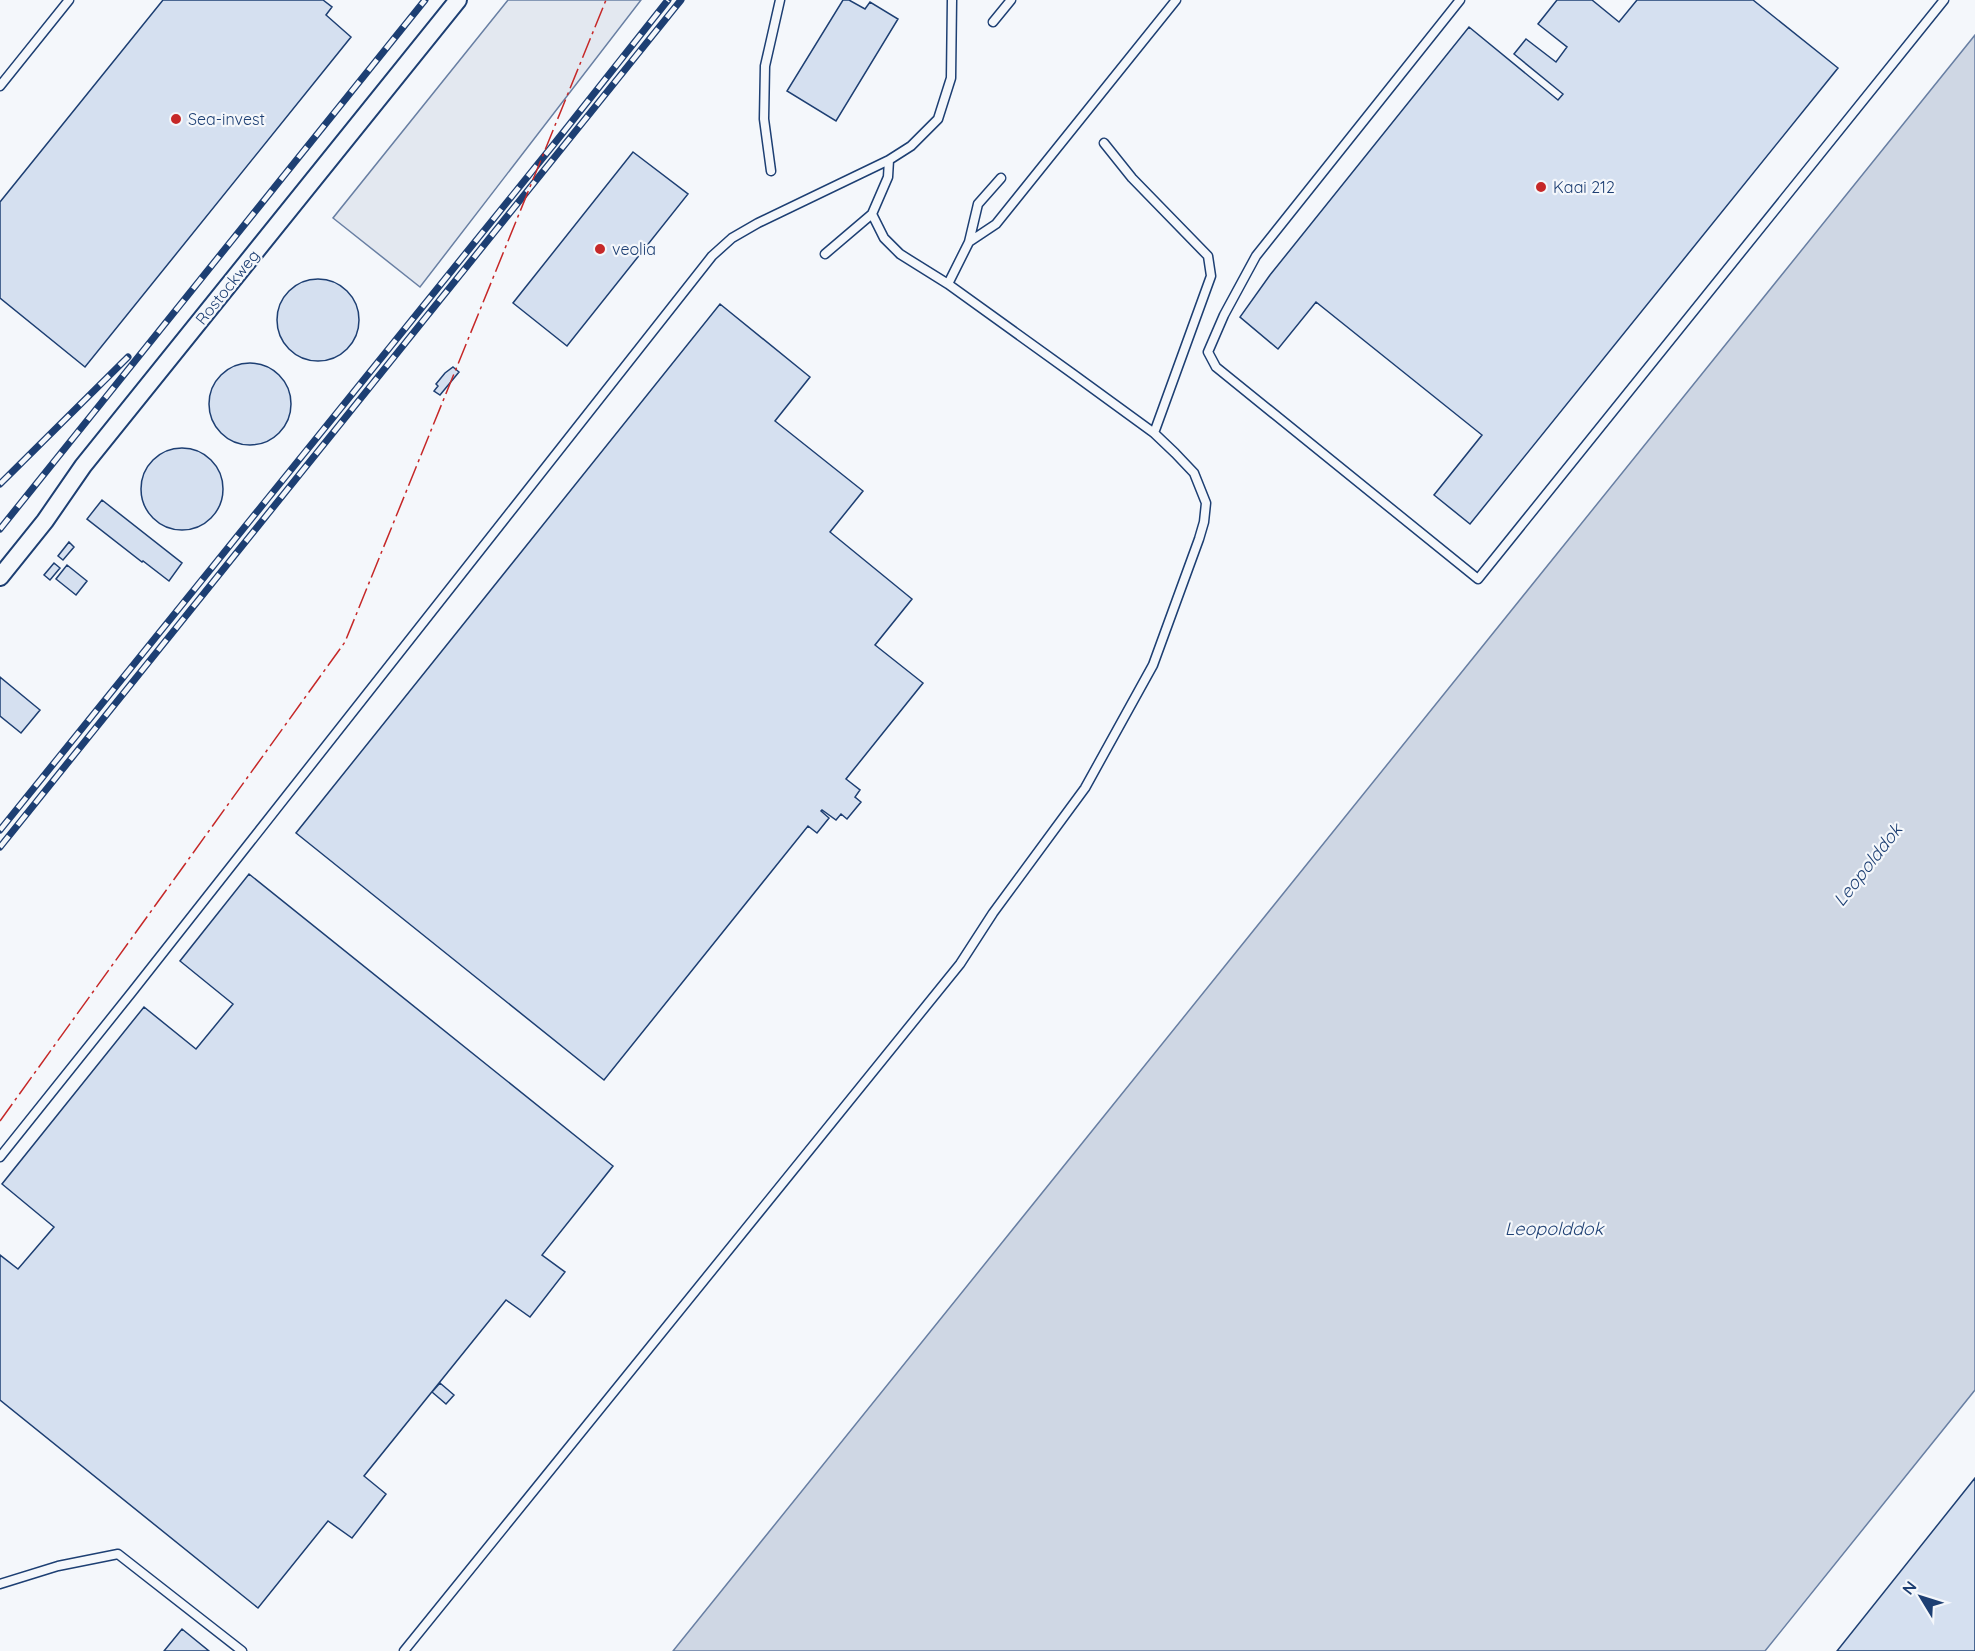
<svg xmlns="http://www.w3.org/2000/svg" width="1975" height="1651" font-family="Quicksand,sans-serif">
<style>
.parking{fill:#e3e8f0;stroke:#687fa3;stroke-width:1.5}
.water{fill:#cfd7e4;stroke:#687fa3;stroke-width:1.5}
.building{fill:#d5e0f0;stroke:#1d3f73;stroke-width:1.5}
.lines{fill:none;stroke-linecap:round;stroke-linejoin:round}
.lane-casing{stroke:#1d3f73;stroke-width:11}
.street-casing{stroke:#1d3f73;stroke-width:20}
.lane{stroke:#f4f7fb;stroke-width:8}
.street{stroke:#f4f7fb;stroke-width:16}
.rail-casing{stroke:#1d3f73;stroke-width:7}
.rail{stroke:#f4f7fb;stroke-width:4.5;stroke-dasharray:14;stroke-linecap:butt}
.power{stroke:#c62828;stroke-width:1.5;stroke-dasharray:21 4.5 3 4.5;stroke-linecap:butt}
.poi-dot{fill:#c62828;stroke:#f4f7fb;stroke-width:2}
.labels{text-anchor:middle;stroke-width:4.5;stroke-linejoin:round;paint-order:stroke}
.poi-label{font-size:16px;fill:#1d3f73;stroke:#f4f7fb;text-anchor:start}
.street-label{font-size:16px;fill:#1d3f73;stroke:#f4f7fb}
.water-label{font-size:18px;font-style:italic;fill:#1d3f73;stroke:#f4f7fb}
</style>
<rect width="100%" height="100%" fill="#f4f7fb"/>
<path class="parking" d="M508,0H641L420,287L333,218Z"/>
<path class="water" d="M1975,35V1390L1765,1651H673Z"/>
<path class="building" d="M163,0H323L332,7L326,15L351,37L85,367L0,298V202Z
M843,0H849L865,9L870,2L898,19L836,121L787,91Z
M1557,0H1592L1619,22L1637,0H1753L1838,68L1470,524L1434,495L1482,435L1316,302L1278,349L1240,317L1270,275L1469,27L1558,100L1563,94L1514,54L1526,39L1556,62L1567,47L1538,24Z
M633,152L688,194L567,346L513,303Z
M277 320a41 41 0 1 1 82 0a41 41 0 1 1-82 0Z
M720,304L810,377L775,421L863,491L830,532L912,599L875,645L923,683L846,779L860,790L855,797L861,802L847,819L841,814L836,820L822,810L821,811L829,818L817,833L808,826L604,1080L296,833Z
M209 404a41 41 0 1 1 82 0a41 41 0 1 1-82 0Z
M453,367L459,372L440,395L434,391L438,386L436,384L445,373Z
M141 489a41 41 0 1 1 82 0a41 41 0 1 1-82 0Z
M102,500L182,563L169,581L143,561L142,562L87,519Z
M69,542L74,547L63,560L58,556Z
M54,563L60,568L50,580L44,575Z
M67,565L87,581L76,595L56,579Z
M0,677L40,710L21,733L0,716Z
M249,874L613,1166L542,1255L565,1272L530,1317L506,1300L364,1476L386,1494L352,1538L328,1521L258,1608L0,1400V1255L18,1269L54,1227L2,1184L144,1007L196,1049L233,1004L180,961Z
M440,1383L454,1395L446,1404L432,1392Z
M1975,1478V1651H1837Z
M182,1629L209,1651H164Z"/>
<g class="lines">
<defs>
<path id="lane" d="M1460,0L1256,256L1224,315L1208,352L1216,367L1478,579L1944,0
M993,22L1011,0
M0,86L69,0
M1104,143L1132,178L1208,256L1211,276L1154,433
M771,171L764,119L765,66L780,0
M969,242L996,224L1176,0
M825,254L872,214L888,177L889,160L911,146L938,119L951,78L952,0
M948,284L969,242L978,204L1001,178
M0,1157L132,992L712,256L732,238L758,223L889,160
M0,1584L58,1566L118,1554L242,1651
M404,1651L960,964L993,913L1085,788L1153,665L1199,539L1204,522L1206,503L1194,473L1175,453L1154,433L1073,374L948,284L900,254L884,238L872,214"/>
<path id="street" d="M0,577L45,521L83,466L458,0"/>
</defs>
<use href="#lane" class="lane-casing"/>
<use href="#street" class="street-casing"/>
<use href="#lane" class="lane"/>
<use href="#street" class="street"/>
<defs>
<path id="rail" d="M0,484L128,357
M0,529L425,0
M0,830L554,144L668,0
M0,847L681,0"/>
</defs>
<use href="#rail" class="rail-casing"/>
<use href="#rail" class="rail"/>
<path class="power" d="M0,1121L345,642L606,0"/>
</g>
<g class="poi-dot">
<circle cx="176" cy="119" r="6"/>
<circle cx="1541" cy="187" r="6"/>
<circle cx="600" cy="249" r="6"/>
</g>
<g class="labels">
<g class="poi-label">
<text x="188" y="125">Sea-invest</text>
<text x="1553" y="193">Kaai 212</text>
<text x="612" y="255">veolia</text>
</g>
<g class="street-label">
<text transform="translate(227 287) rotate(-51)" y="6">Rostockweg</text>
</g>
<g class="water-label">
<text transform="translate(1868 865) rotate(-52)" y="6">Leopolddok</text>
<text x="1554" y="1235">Leopolddok</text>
</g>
</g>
<g transform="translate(1921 1597) rotate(308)" stroke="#f4f7fb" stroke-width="4.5" paint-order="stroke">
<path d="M0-4.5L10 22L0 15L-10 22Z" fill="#1d3f73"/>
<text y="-9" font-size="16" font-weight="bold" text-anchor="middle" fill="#1d3f73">N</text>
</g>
</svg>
